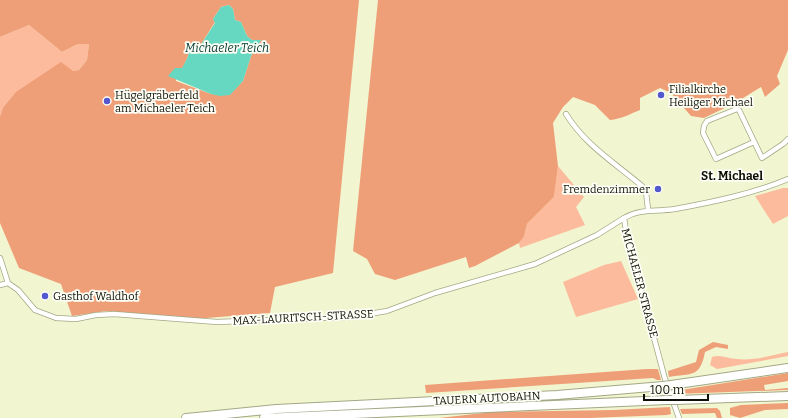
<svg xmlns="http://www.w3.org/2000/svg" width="788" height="418" font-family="Bitter,serif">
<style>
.green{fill:#fcbb9c}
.forest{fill:#ef9f78;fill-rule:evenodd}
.water{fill:#66d8c1}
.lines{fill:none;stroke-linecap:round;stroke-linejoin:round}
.street-casing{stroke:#a4a885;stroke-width:6}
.highway-casing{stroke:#a4a885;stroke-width:10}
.street{stroke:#fff;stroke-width:4.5}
.highway{stroke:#fff;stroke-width:8}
.highway-bridge-casing{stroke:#a4a885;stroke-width:10;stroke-linecap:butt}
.highway-bridge{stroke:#fff;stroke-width:8}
.poi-dot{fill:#5458cf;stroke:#fefff7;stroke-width:1.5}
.labels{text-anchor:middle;stroke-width:3.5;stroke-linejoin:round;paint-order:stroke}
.poi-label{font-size:11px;fill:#0f1005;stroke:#fefff7;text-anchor:start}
.street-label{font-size:11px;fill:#0f1005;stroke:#fefff7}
.water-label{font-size:12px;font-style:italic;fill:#033a31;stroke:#fefff7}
.neighbourhood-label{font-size:12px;font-weight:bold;fill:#0f1005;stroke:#fefff7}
</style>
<rect width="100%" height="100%" fill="#f1f5d0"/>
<path class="green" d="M29,25L62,52L78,44H89L87,60L79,70L73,71L0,117V37Z
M558,166L584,197L576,207L585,225L520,248L519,243L524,237L527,224L554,197Z
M783,188H788V216L773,224L755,196Z
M621,261L638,299L576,317L563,282L604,265Z
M788,352V356L717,369L710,365L712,357C721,354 728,359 737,359C754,361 772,355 788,352Z"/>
<path class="forest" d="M0,0H359L333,273L275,287L270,313L194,319L106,311L72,316L61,284L19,268L0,223V117L3,108L16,92L61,62L73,71L79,70L87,60L89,44H78L62,52L29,25L0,37ZM229,5L233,9L235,20L241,22L247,36L252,40H261L251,56L243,81L229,95L211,94L176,81L175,68L182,69L187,59L191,46H200L215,22L213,19L221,7Z
M378,0H788V50L777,76L780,84L765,97L761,87L735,103L704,118L691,116L671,93L660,88L640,98V110C630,114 621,119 610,120L595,105L573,97L563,107L553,123L558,166L554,197L527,224L524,237L519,243L475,266L469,268L466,257L395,280L375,274L367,259L353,251Z
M713,342L728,345V349L716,347L705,352C700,378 692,373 669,377L668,371L696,362L699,350Z
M647,369H658L661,380H657L653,378L426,393L425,385Z
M788,373V381L764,385L765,390L788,388V390L675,394V391Z
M788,403V409L765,410L740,418L730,415V408L741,405Z
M670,407L671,414L667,415L590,418H439L492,412L614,410Z
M717,408L720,411L722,418H717L715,413L682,414L680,409Z"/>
<path class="water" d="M229,5L233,9L235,20L241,22L247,36L252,40H261L251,56L243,81L230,95L220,96L211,94L168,76L175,68H182L187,59L191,46H200L215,23L213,19L221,7Z"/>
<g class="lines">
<defs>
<path id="street" d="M566,114C585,145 615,163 642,186L646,192L648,209
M754,142L716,159L703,133L704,126L707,121L737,109L739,110L762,158L783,144L788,139
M0,258L8,283
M0,285L8,283L18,290L35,310L56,318L76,319L96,315L114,314L217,322L351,317L387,311L435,293L535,264L597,235L624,218
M679,418L665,379L627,237L624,218C641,208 656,212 675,209C713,202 752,194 788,179"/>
<path id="highway" d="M671,385L788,368
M677,400L788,396
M186,418L276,409L557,395L663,386
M264,418L667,400"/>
</defs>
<use href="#street" class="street-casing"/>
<use href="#highway" class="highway-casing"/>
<use href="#street" class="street"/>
<use href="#highway" class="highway"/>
<defs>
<path id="highway-bridge" d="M663,386L671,385
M667,400H677"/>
</defs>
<use href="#highway-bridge" class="highway-bridge-casing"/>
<use href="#highway-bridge" class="highway-bridge"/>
</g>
<g class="poi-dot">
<circle cx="661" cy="95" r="4"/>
<circle cx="107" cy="101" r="4"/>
<circle cx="658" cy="189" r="4"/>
<circle cx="45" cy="296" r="4"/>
</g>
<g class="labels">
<g class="poi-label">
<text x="669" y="93">Filialkirche<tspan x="669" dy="13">Heiliger Michael</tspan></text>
<text x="115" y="99">Hügelgräberfeld<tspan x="115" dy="13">am Michaeler Teich</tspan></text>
<text x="650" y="193" text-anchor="end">Fremdenzimmer</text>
<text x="53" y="300">Gasthof Waldhof</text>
</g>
<g class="street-label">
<text transform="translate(640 283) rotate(75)" y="4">MICHAELER STRASSE</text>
<text transform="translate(303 317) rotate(-3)" y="4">MAX-LAURITSCH-STRASSE</text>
<text transform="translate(487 398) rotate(-3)" y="4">TAUERN AUTOBAHN</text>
</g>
<g class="water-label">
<text x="227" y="52">Michaeler Teich</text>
</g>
<g class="neighbourhood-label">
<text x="732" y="180">St. Michael</text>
</g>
</g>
<path d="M644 394v6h64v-6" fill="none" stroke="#0f1005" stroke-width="2"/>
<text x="650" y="394" font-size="12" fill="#0f1005" stroke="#fefff7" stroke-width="3" paint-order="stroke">100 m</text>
</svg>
